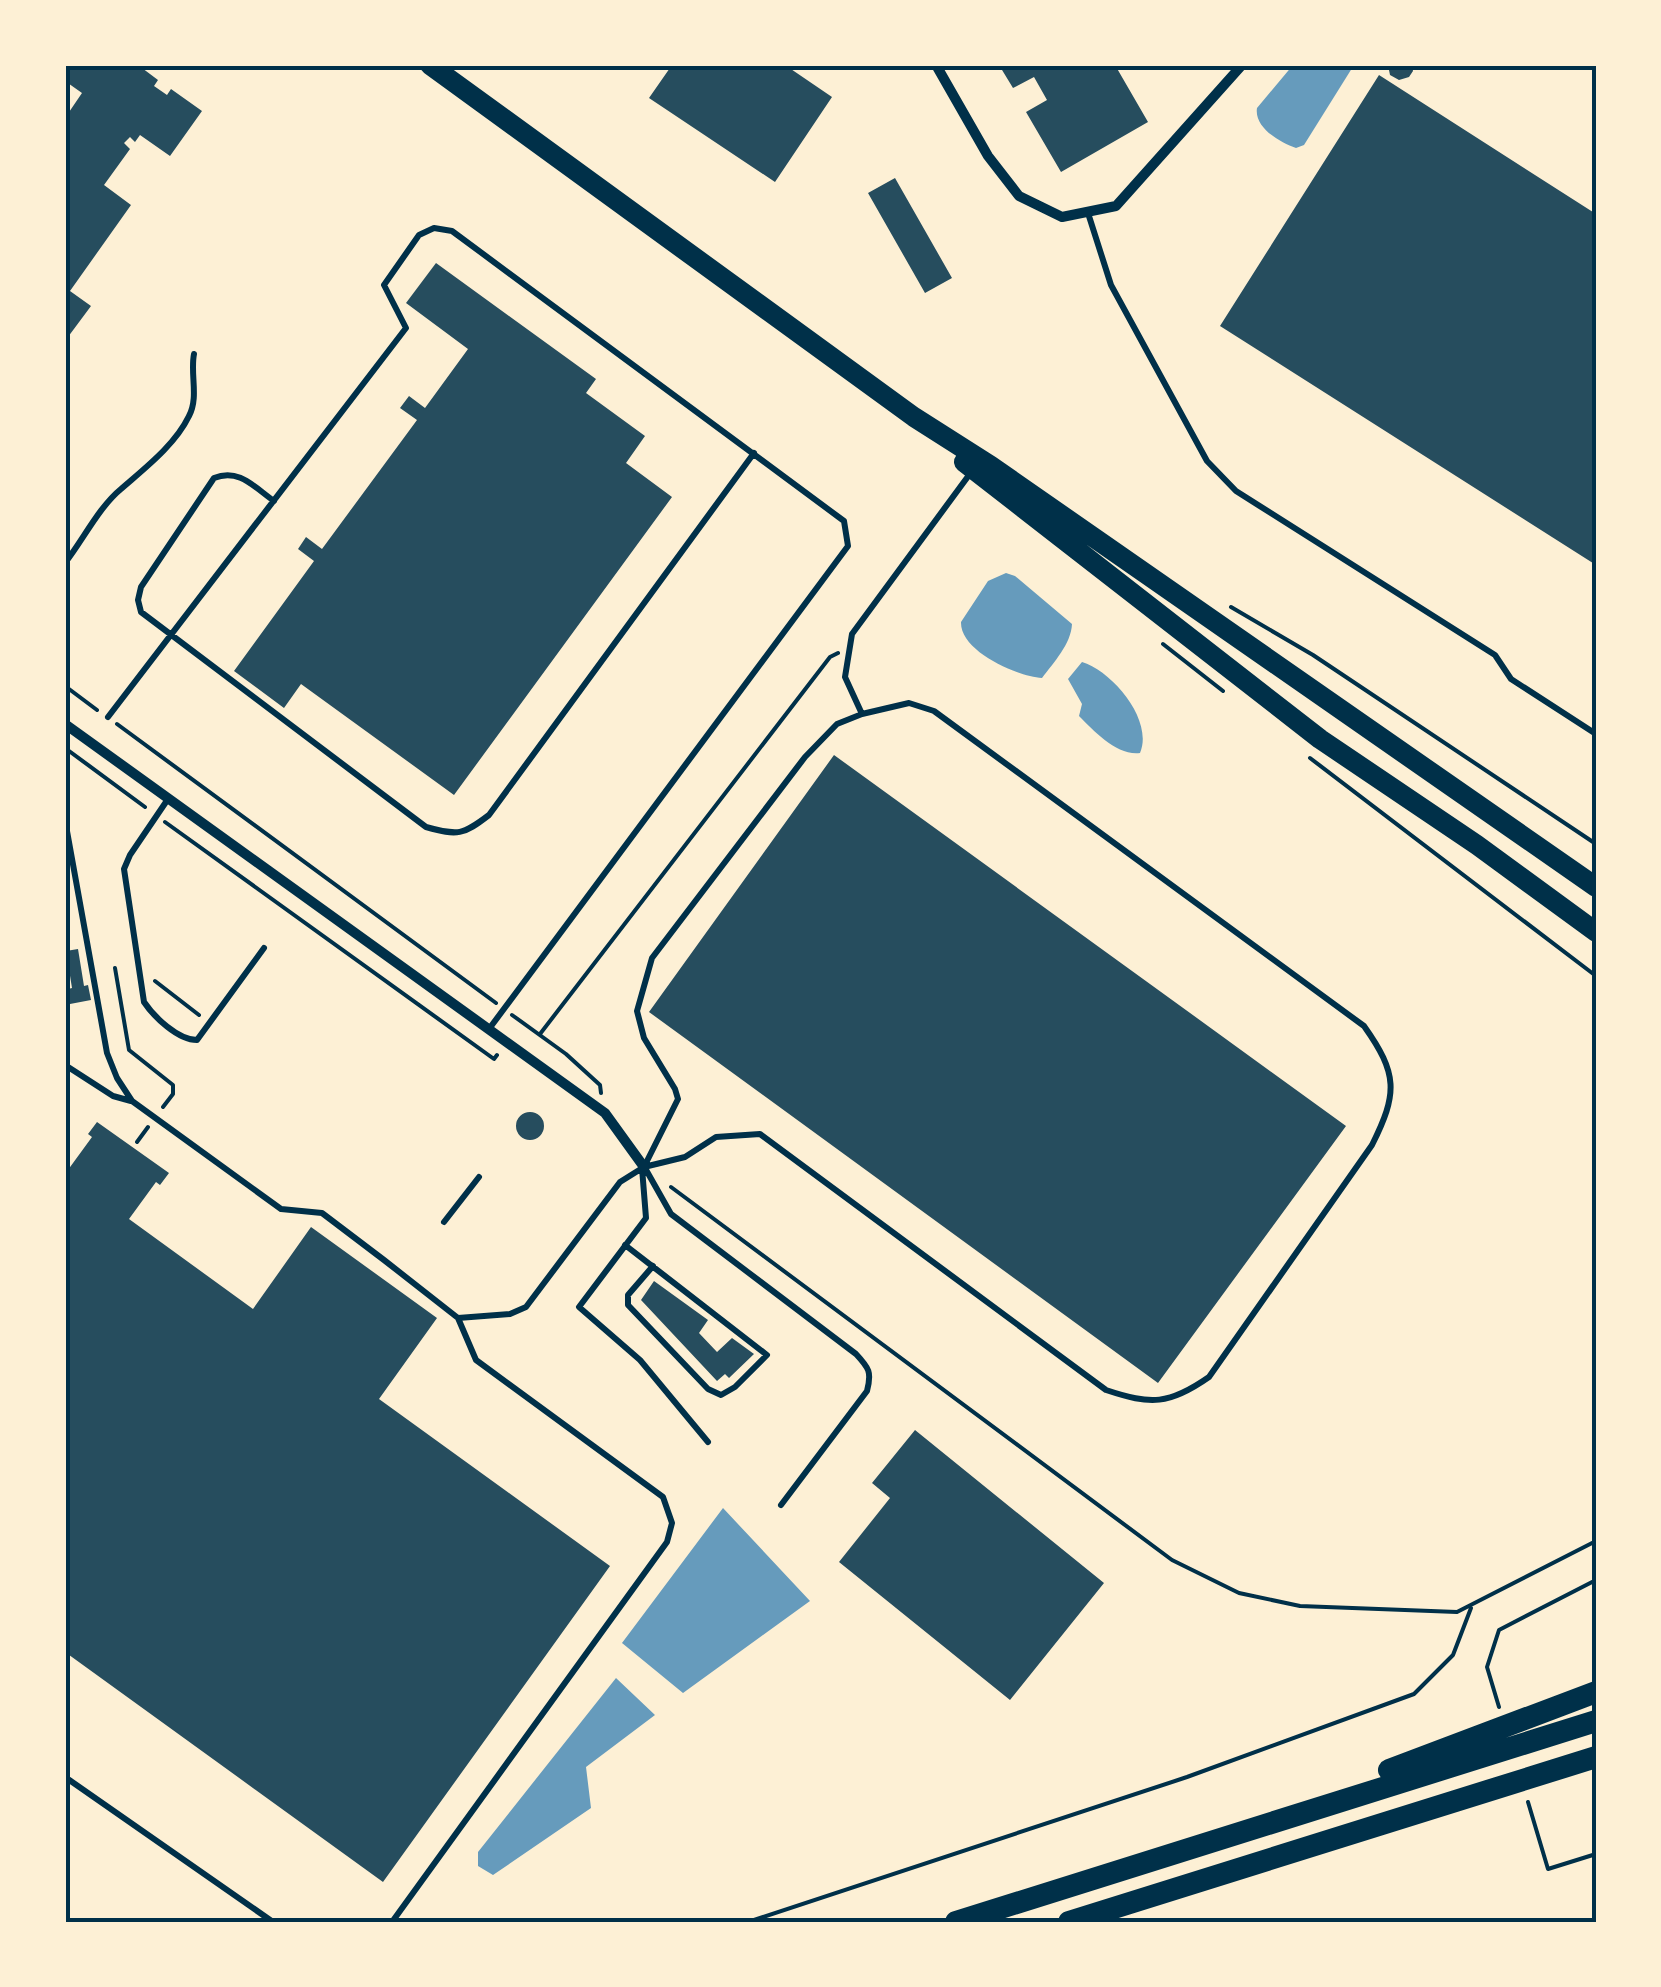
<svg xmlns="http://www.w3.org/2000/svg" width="1661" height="1987" font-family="'Fira Sans Condensed',sans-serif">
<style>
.water{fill:#669bbc}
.building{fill:#264d5e}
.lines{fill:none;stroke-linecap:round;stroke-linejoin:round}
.path{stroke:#003049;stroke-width:4}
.service{stroke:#003049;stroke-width:6}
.minor{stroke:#003049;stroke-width:10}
.primary{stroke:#003049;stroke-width:20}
.motorway{stroke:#003049;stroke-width:22}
.neatline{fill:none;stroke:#003049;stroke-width:4}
</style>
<rect width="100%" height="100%" fill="#fdf0d5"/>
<path class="water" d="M1293,65H1354L1304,145L1296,148C1279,142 1254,127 1257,108Z
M1006,573L1015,576L1072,624C1071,644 1054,662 1042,678C1016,676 960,651 961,622L988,581Z
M1082,662C1112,671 1154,720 1140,753C1117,756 1094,731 1079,716L1082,704L1068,679Z
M723,1508L810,1601L683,1693L622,1643Z
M616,1678L655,1715L586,1767L591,1808L493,1875L478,1866V1852Z"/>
<path class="building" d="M65,65H138L158,80L154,86L167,95L171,89L202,111L170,156L140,135L135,142L130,137L124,143L130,149L104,185L131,205L70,291L91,306L65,341V118L82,93L65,81Z
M672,65H785L832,97L775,182L649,98Z
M999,65H1115L1148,122L1061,172L1026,112L1047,100L1034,77L1013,88Z
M1388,65H1412L1413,71L1409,77L1399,80L1390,75Z
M1379,75L1596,214V565L1220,326Z
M895,178L952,278L925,293L868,193Z
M436,263L596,379L586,393L645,436L626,463L672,497L454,795L301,684L284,708L234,671L314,561L298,549L306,537L322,549L417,420L400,408L409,396L425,408L468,349L406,303Z
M834,755L1346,1126L1158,1383L649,1012Z
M78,949L84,986L88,985L91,1000L70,1004L68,989L72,988L66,951Z
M516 1126a14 14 0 1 1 28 0a14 14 0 1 1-28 0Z
M97,1122L169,1173L160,1185L156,1182L129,1219L253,1309L311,1227L437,1318L379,1399L610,1566L383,1882L65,1652V1174L92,1137L88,1134Z
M654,1281L708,1320L699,1333L717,1352L732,1338L754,1354L729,1378L725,1374L717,1381L641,1300Z
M915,1430L1104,1583L1010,1700L839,1562L890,1498L872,1483Z"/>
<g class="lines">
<path class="path" d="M1231,607L1313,655L1596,844
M1163,644L1223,691
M65,686L97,710
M117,724L496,1003
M65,748L145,807
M1310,758L1596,976
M165,822L494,1059L497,1055
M115,968L129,1050L173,1085V1094L163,1107
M155,981L199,1015
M512,1015L566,1054L600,1085L601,1093
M540,1034L830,657L838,653
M137,1142L148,1127
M671,1187L1172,1560L1239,1593L1300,1606L1457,1612L1596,1541
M1499,1707L1487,1667L1499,1630L1596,1580
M1528,1802L1548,1869L1596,1854
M748,1922L1187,1777L1414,1694L1453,1655L1471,1608"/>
<path class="service" d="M1088,213L1111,285L1207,461L1236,491L1495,655L1511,679L1596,734
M274,501C254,487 239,468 214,478L141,587L138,600L141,612L426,827C458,836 463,835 489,815L754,453
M65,563C83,540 99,507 121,489C145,468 175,445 189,416C199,397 190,374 194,354
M862,714L845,677L852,634L972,471
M108,717L406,328L384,285L419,235L434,228L452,231L844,521L848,546L489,1029
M168,799L130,855L124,869L144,1002C154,1017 178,1040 197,1040L264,948
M65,820L107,1053L117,1078L132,1101L281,1209L322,1213L384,1260L458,1318L476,1360L663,1497L672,1523L667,1542L392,1922
M65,1065L113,1096L131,1101
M642,1168L646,1218L579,1307L640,1360L708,1442
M645,1168L671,1214L856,1354C869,1368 872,1372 867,1391L781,1505
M444,1222L479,1177
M625,1245L767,1355L735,1387L721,1395L708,1389L628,1305V1295L653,1266
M458,1318L510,1314L526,1307L620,1182L644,1167L685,1157L716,1137L760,1134L1106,1390C1151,1405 1169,1405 1209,1377L1372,1145C1398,1093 1398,1074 1364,1026L934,711L909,703L862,714L837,724L805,757L652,958L637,1011L644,1038L675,1089L678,1099L644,1167
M65,1777L273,1922"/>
<path class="minor" d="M936,65L988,156L1019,196L1062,217L1116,206L1242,65
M65,724L605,1113L644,1167"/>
<path class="primary" d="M430,65L914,417L991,466L1596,887
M964,462L1320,739L1477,845L1596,932"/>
<path class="motorway" d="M1389,1770L1596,1692
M956,1922L1596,1721
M1069,1922L1596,1757"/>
</g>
<rect width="1661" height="1987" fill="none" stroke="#fdf0d5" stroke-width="135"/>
<rect x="68" y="68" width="1526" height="1852" class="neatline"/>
</svg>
